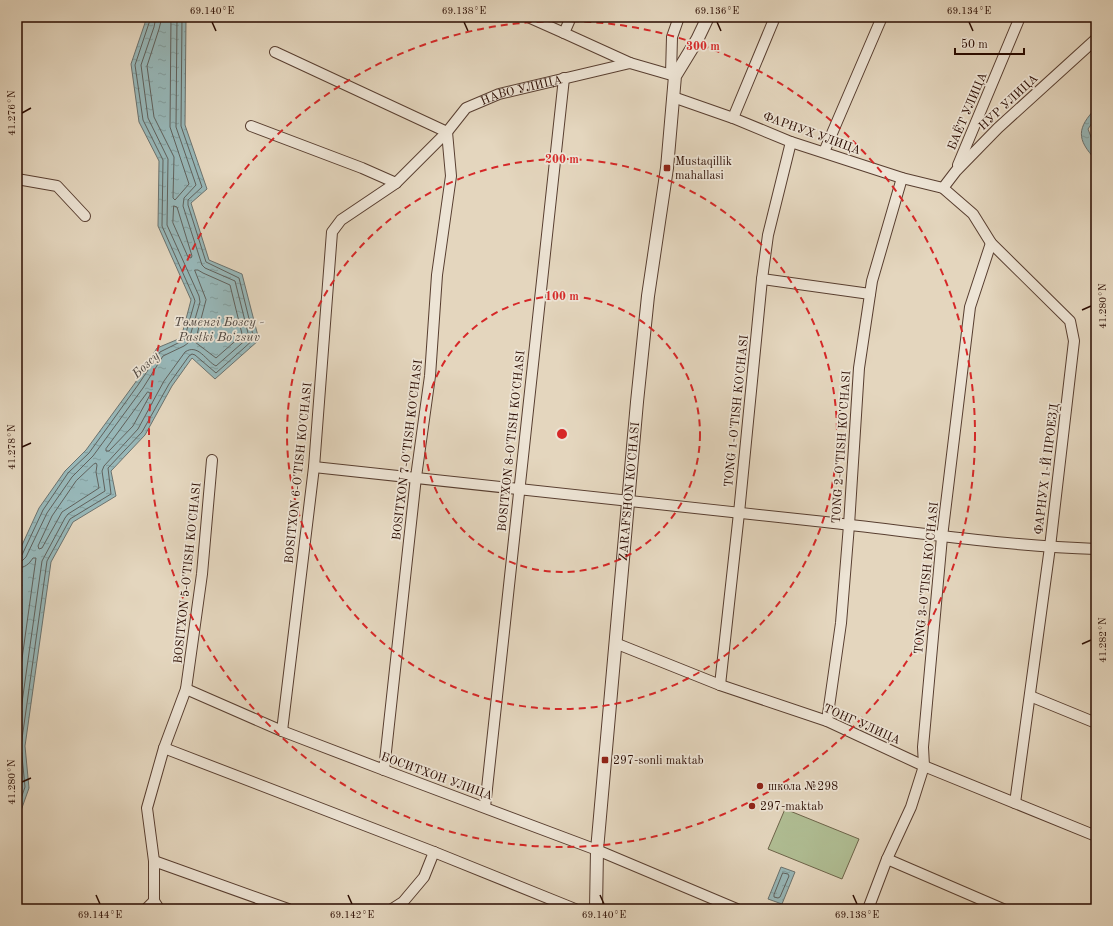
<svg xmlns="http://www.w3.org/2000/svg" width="1113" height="926" font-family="'Old Standard TT',serif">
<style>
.park{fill:#b0be94;stroke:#6d644a}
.water{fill:url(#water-ripples);stroke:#6b726e}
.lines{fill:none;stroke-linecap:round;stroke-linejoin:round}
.shore{stroke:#60615c;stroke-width:1}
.minor-casing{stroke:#583e30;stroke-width:12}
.tertiary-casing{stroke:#583e30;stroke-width:14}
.minor{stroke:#ede4d5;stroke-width:10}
.tertiary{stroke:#ede4d5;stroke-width:12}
.ticks{fill:none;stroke:#2a0b00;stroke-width:1.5}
.ring{fill:none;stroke:#d62828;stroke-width:2;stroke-dasharray:7 5}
.poi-dot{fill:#8f2418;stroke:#ede4d5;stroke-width:1.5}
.labels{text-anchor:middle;stroke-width:3.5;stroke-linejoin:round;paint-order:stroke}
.street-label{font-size:12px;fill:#2a0b00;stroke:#ede4d5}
.poi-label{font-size:12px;fill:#2a0b00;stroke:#ede4d5;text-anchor:start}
.water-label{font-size:13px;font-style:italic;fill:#504740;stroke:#ede4d5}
.centre{fill:#d62828;stroke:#ede4d5;stroke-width:2}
.ring-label{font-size:12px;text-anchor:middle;font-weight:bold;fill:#d62828;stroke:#ede4d5;stroke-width:3.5;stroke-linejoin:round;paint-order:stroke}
.neatline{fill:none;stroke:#2a0b00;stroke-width:1.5}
.ticks-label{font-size:10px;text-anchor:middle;fill:#2a0b00}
</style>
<defs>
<pattern id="water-ripples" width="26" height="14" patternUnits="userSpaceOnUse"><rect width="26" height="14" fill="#97b7b8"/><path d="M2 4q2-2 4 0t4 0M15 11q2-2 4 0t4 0" fill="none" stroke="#829c9c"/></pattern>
</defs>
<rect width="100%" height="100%" fill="#e4d6be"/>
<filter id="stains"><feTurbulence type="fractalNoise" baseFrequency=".005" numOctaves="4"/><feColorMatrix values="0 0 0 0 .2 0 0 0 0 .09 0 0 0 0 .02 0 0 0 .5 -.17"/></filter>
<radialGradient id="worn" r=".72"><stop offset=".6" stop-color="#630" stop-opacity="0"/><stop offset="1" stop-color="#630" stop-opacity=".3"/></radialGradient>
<path class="park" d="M785,809L859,839L842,879L768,849Z"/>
<path class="water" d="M147,17H186L185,125L207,189L191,203L209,260L242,274L259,340L215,379L192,358L172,386L145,435L111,471L116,496L73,522L51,562L25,746L29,788L17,822V556L39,508L65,471L86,450L135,383L157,348L181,338L191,300L158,226L159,161L139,122L131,64Z
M1096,108V117L1088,129L1096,150V160C1076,139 1077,128 1096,108Z
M781,867L795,872L782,904L768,899Z"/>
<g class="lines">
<path class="shore" d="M162,17L159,29L147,66L154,117L174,157L173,198L175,200L189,184L170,127L171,17
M174,206L177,207L192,256L191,258L188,257L173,223Z
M195,270H198L203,273L230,285L242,334L241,336L216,358L195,342L206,300Z
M148,392L150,393V395L133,426L109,451H106V449Z
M94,464L96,463L97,465L96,472L99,488L62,512L42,548L39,549L38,546L52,516L76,481Z
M17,557L22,555L43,510L68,473L89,453L138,385L160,352L184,340L195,301L194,298L162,226L163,160L143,120L135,65L151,17
M17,562L22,561L26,557L47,513L72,477L93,456L143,388L163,356L184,346L188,343L200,302L199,296L167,225L168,159L148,118L141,65L154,27L156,17
M17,568C25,568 29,564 33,558H36L17,695
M17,738L42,561L65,518L68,514L105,491L102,471L104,466L138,429L164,381L185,352C198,343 206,361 216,366L249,337L235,281L205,268L202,265L183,206L184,198L196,185L176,127L177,17
M17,810L25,787L21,746L47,561L70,519L111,494L108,468L142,432L169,384L189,356L192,354L195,355L216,373L254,339L239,278L206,262L188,205V200L202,187L181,126L182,17
M783,873L788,874L789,876L780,897L778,898L774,897V895Z"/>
<defs>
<g id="minor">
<path d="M528,17L564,33"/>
<path d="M571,17L564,33L630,63"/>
<path d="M275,52L447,132L451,176L437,275L430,376L416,477L384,770"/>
<path d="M671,74L672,37L679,17"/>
<path d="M673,97L733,118L791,142L902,178L943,188L973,214L991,243L1070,321L1074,341L1050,547L1015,803"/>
<path d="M733,118L775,17"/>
<path d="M251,126L362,168L396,183"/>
<path d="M824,152L882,17"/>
<path d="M958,165L1020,17"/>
<path d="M17,179L57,186L85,216"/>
<path d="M943,188L956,171L998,128L1096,39"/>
<path d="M762,279L870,294"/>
<path d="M314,467C484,485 654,504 825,522C915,532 1005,546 1096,549"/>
<path d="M615,643L720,685L827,721L924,766L1096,836"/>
<path d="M720,685L739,513L762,279L768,235L791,142"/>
<path d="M186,689L282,731L384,770L597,850L737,909"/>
<path d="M1030,696L1096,723"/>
<path d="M827,721L841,623L849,525L859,368L872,281L902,178"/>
<path id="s1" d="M282,731L314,467L332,232L341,220L396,183L447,132L466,108L499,94L630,63L675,76"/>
<path d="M164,748L434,852L575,909"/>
<path d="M485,807L564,78"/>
<path d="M887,859L1003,909"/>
<path d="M154,861L288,909"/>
<path d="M146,909L154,901"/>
<path d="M159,909L154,901V861L147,808L164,748L186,689L202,574L212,460"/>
<path d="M392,909L403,902L424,877L434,852"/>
<path d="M868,909L887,859L911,807L924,766L923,747L942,537L970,307L991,243"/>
</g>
<g id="tertiary">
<path id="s2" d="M596,909L597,850L637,402L648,296L667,168L675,76L697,40L708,17"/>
</g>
</defs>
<use href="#minor" class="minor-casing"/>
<use href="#tertiary" class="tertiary-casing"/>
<use href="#minor" class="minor"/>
<use href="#tertiary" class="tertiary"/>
</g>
<path class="ticks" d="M212,22L216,31M464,22L468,31M717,22L721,31M969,22L973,31M22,113L31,108M1082,310L1091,306M22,447L31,443M1082,644L1091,640M22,782L31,778M96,895L100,904M348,895L352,904M600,895L604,904M853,895L857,904"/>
<g class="ring">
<circle cx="562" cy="434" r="138"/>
<circle cx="562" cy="434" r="275"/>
<circle cx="562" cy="434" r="413"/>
</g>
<g class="poi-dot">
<rect x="663" y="164" width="8" height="8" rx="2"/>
<rect x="601" y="756" width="8" height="8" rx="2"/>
<circle cx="760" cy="786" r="4"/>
<circle cx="752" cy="806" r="4"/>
</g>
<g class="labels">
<g class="street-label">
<text dy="4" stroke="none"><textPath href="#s1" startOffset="744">НАВО УЛИЦА</textPath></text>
<text transform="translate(1008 102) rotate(-43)" y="4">НУР УЛИЦА</text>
<text transform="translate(967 111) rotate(-67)" y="4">БАЁТ УЛИЦА</text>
<text transform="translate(812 133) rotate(20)" y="4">ФАРНУХ УЛИЦА</text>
<text transform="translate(736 411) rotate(-84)" y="4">TONG 1-O'TISH KO'CHASI</text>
<text transform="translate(511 441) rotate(-84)" y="4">BOSITXON 8-O'TISH KO'CHASI</text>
<text transform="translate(841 447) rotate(-86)" y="4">TONG 2-O'TISH KO'CHASI</text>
<text transform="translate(407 450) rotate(-83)" y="4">BOSITXON 7-O'TISH KO'CHASI</text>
<text transform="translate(1046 469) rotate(-83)" y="4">ФАРНУХ 1-Й ПРОЕЗД</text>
<text transform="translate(298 473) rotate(-84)" y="4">BOSITXON 6-O'TISH KO'CHASI</text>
<text dy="4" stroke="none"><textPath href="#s2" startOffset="419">ZARAFSHON KO'CHASI</textPath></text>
<text transform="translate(187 573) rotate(-84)" y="4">BOSITXON 5-O'TISH KO'CHASI</text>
<text transform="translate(926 578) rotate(-84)" y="4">TONG 3-O'TISH KO'CHASI</text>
<text transform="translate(862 724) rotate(24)" y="4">ТОНГ УЛИЦА</text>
<text transform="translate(437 776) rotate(20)" y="4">БОСИТХОН УЛИЦА</text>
</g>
<g class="poi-label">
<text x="675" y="165">Mustaqillik<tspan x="675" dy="14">mahallasi</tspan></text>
<text x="613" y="764">297-sonli maktab</text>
<text x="768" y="790">школа №298</text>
<text x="760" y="810">297-maktab</text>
</g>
<g class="water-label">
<text x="219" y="326">Төменгі Бозсу -<tspan x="219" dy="15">Pastki Boʻzsuv</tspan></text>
<text transform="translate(145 364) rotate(-44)" y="5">Бозсу</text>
</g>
</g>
<circle cx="562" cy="434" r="6" class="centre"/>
<g class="ring-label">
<text x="703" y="50">300 m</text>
<text x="562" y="163">200 m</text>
<text x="562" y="300">100 m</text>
</g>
<rect width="1113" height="926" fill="none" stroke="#e4d6be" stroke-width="44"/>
<path d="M955 48v6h69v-6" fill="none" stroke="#2a0b00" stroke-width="2"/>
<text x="961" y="48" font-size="12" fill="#2a0b00" stroke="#ede4d5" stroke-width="3" paint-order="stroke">50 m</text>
<rect x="22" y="22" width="1069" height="882" class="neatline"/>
<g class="ticks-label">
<text x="212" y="14">69.140°E</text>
<text x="464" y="14">69.138°E</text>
<text x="717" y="14">69.136°E</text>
<text x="969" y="14">69.134°E</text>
<text transform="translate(11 113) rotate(-90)" y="4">41.276°N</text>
<text transform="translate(1102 306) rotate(-90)" y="4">41.280°N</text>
<text transform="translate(11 447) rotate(-90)" y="4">41.278°N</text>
<text transform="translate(1102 640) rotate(-90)" y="4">41.282°N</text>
<text transform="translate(11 782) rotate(-90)" y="4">41.280°N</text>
<text x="100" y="918">69.144°E</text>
<text x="352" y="918">69.142°E</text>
<text x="604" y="918">69.140°E</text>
<text x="857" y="918">69.138°E</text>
</g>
<rect width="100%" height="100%" filter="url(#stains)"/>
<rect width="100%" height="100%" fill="url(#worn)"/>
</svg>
